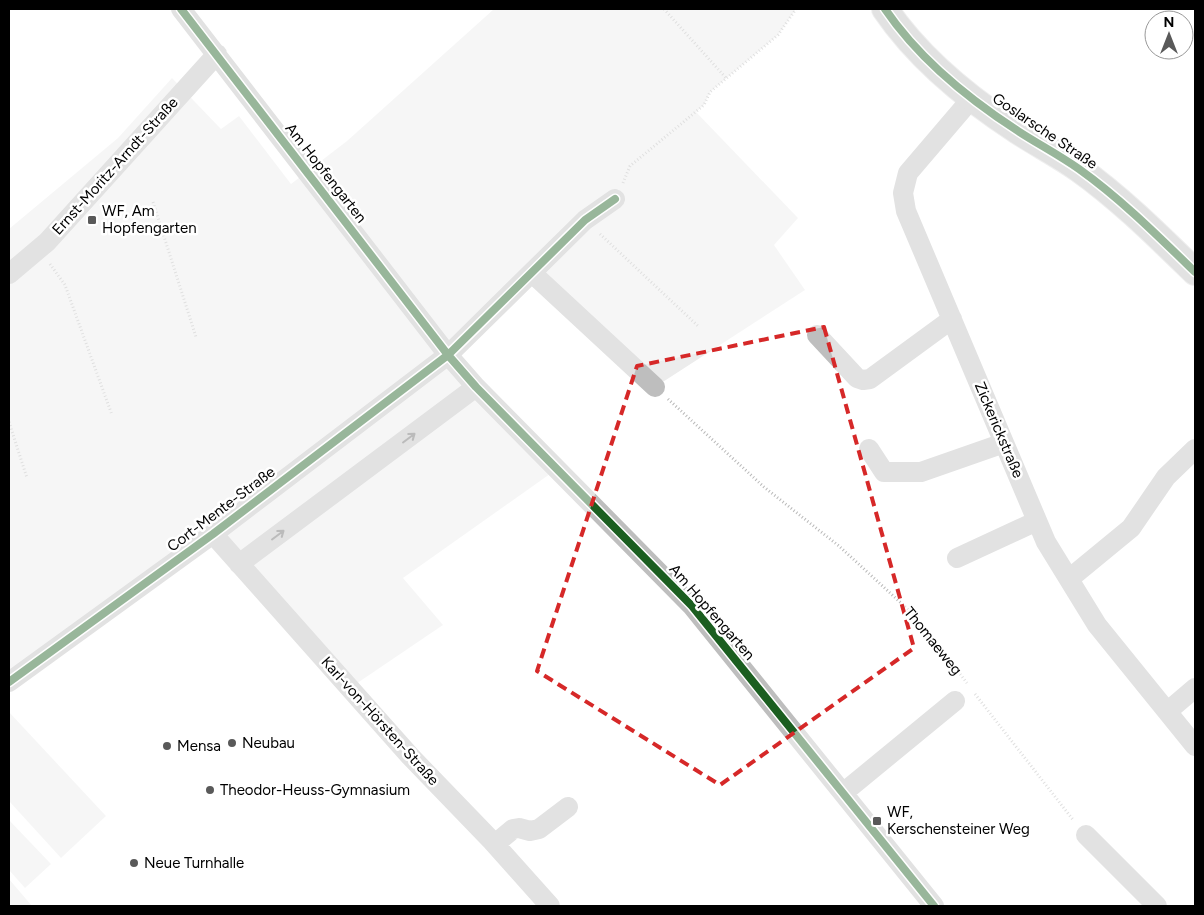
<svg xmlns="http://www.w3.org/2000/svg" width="1204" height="915" font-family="Figtree,sans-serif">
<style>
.green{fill:#ececec}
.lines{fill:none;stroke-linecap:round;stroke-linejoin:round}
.major-casing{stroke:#dbdbdb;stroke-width:28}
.path{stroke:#b9b9b9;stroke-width:3;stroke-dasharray:1 2.5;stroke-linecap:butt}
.minor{stroke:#bebebe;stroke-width:20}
.major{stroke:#bebebe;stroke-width:26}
.cycleway-casing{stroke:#fff;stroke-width:11}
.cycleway{stroke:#1b5e20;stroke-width:8}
.oneway{stroke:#686868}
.marked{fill:none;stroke:#d62828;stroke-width:4;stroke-dasharray:10 6;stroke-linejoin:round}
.poi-dot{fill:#595959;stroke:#fff;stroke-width:2}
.labels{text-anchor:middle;stroke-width:5;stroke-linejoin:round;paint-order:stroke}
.street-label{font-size:15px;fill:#000;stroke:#fff}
.poi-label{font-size:15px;fill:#000;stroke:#fff;text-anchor:start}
</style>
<rect width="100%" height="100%" fill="#fff"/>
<path class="green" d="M494,9H796L778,35L710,92L704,105L696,112L798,218L774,245L805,290L655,387L532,273L447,347L557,469L403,578L443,625L350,688L213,534L9,682V229L118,138L172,78L221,129L239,116L291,184L347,141Z
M9,712L106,816L61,858L9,801Z
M9,820L51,864L25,888L9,870Z
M9,879L32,906H9Z"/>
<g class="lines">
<defs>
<path id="major" d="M885,9C919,59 967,98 1018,131C1038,144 1059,155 1079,169C1121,199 1158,236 1195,272"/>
</defs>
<use href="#major" class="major-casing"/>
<path class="path" d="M664,9L726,78
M623,183L630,166L704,105L710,92L778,35L796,9
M153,202L196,337
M600,234L698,326
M50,264L65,285L112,415
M668,399L764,487L839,546L913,614L967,683
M9,422L27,478
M975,694L1074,821"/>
<path class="minor" d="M181,9L448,355L476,387L692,606L934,906
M972,98L908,173L903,193L906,211L1046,542L1097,625L1195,746
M532,273L655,387
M9,274L47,242L217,54
M817,335L857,378L863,380L870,379L952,319
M869,449L884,472H921L1004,443
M213,534L410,756L492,841L550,906
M957,558L1037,521
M239,564L476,387
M1069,579L1131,528L1166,477L1195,449
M9,682L213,534L448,355L585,220L615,199
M1168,711L1195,688
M843,793L955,701
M1086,835L1157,906
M495,844L513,829L519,828L530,831L539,829L568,807"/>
<use href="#major" class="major"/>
<defs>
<path id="cycleway" d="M181,9L448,355L476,387L692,606L934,906
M885,9C919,59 967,98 1018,131C1038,144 1059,155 1079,169C1121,199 1158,236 1195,272
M9,682L213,534L448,355L585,220L615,199"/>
</defs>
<use href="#cycleway" class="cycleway-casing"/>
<use href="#cycleway" class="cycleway"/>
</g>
<defs><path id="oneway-shaft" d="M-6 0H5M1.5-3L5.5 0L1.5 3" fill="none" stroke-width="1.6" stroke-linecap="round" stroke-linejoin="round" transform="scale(1.25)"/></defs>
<g class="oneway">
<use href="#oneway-shaft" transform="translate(409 438) rotate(-37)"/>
<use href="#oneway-shaft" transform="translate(278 535) rotate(-37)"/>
</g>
<path d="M0 0H1204V915H0ZM824,327L914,648L720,785L537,671L637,366Z" fill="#fff" fill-opacity=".55" fill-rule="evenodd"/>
<path class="marked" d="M824,327L914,648L720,785L537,671L637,366Z"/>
<g class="poi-dot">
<rect x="87" y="215" width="10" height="10" rx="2.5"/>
<circle cx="232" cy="743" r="5"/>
<circle cx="167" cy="746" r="5"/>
<circle cx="210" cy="790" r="5"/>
<rect x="872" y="816" width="10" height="10" rx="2.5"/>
<circle cx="134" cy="863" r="5"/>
</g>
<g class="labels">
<g class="street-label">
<text transform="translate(1045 131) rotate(34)" y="5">Goslarsche Straße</text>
<text transform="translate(115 166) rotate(-48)" y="5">Ernst-Moritz-Arndt-Straße</text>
<text transform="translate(326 173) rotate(52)" y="5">Am Hopfengarten</text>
<text transform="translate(999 430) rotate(67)" y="5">Zickerickstraße</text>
<text transform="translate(221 509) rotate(-37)" y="5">Cort-Mente-Straße</text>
<text transform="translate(712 612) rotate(49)" y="5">Am Hopfengarten</text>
<text transform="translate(933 641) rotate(51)" y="5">Thomaeweg</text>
<text transform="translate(380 721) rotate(48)" y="5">Karl-von-Hörsten-Straße</text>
</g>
<g class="poi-label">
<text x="102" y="216">WF, Am<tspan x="102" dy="17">Hopfengarten</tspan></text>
<text x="242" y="748">Neubau</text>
<text x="177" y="751">Mensa</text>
<text x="220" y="795">Theodor-Heuss-Gymnasium</text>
<text x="887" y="817">WF,<tspan x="887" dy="17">Kerschensteiner Weg</tspan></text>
<text x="144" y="868">Neue Turnhalle</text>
</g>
</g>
<rect width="1204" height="915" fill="none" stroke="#000000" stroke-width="20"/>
<g transform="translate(1169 35)"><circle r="24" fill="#ffffff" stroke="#999999"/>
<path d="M0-4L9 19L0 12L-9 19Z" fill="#595959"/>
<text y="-8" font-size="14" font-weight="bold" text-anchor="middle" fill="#000000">N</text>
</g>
</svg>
